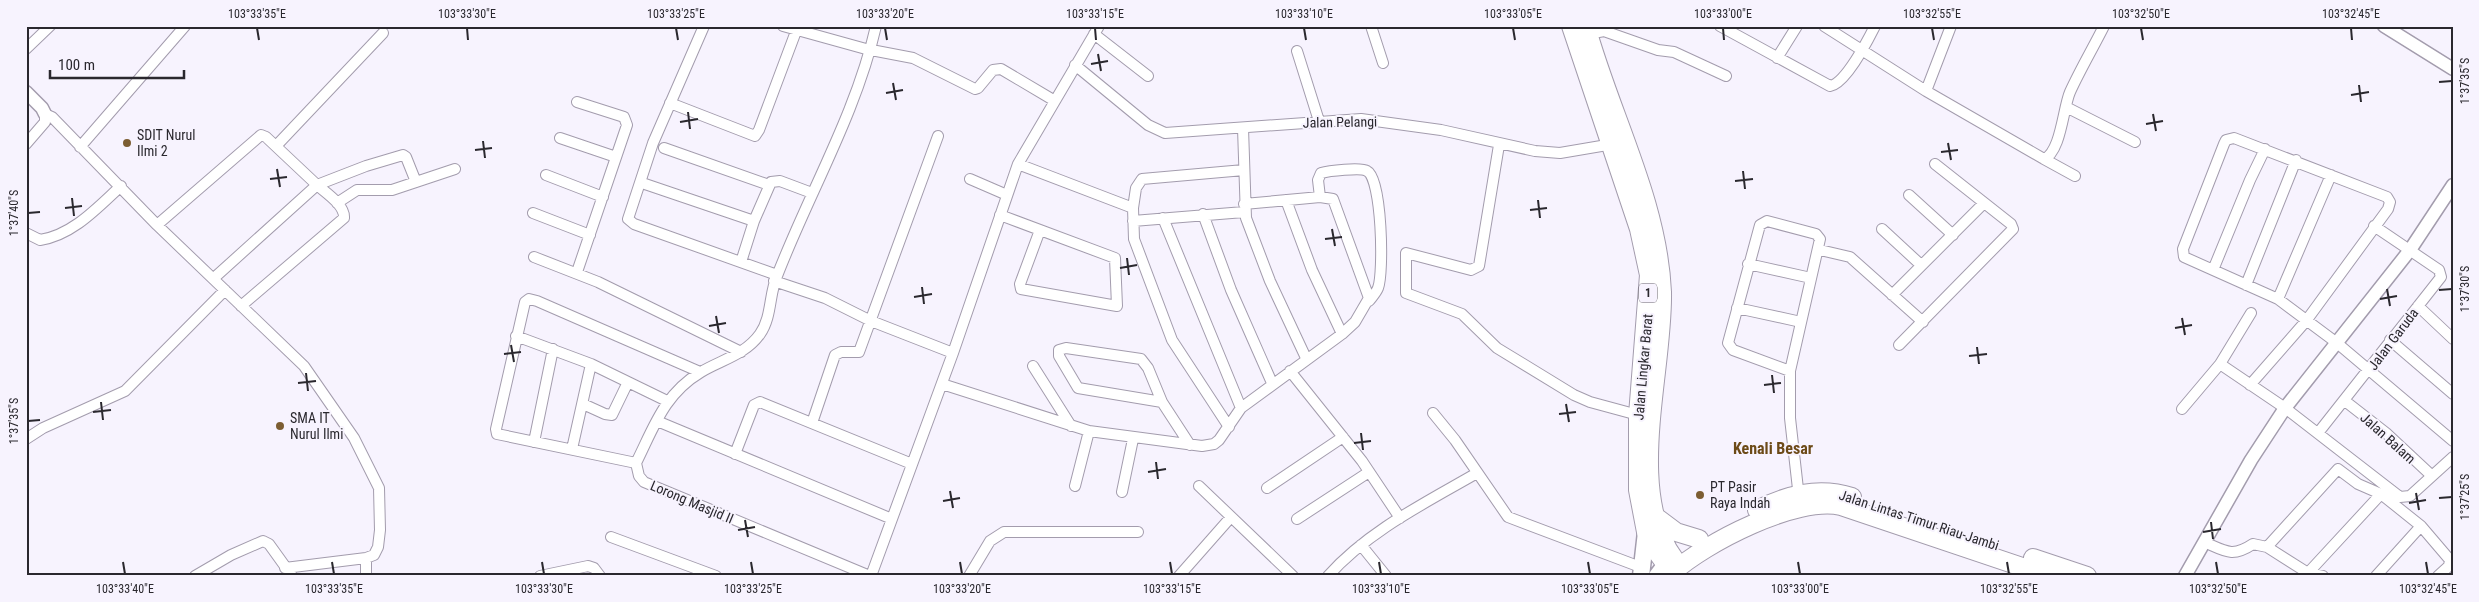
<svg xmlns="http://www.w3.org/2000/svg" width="2479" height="602" font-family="'Roboto Condensed',sans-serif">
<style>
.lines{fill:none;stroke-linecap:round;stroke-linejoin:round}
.minor-casing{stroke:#a39cad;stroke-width:12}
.tertiary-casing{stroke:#a39cad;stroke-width:15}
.primary-casing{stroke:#a39cad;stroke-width:19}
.trunk-casing{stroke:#a39cad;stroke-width:20}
.minor{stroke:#fff;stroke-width:10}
.tertiary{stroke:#fff;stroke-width:12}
.primary{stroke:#fff;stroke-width:16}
.trunk{stroke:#fff;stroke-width:18}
.ticks{fill:none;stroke:#2a282e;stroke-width:2}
.poi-dot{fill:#7c5d32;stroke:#f7f3fe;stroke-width:2}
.labels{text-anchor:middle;stroke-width:4;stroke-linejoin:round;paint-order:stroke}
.shield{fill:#f7f3fe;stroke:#68656c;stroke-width:1}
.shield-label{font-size:12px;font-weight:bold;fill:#2a282e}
.street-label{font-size:14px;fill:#2a282e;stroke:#f7f3fe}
.poi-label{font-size:14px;fill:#2a282e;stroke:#f7f3fe;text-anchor:start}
.quarter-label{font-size:16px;font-weight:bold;fill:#6c4a17;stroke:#f7f3fe}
.neatline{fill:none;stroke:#2a282e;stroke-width:2}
.ticks-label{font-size:12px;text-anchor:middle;fill:#2a282e}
</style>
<rect width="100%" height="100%" fill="#f7f3fe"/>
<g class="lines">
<defs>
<path id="minor" d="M704,26L653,143L628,219L634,224L777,275
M783,26L866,49L913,58L975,89L978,88L993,70L1001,69L1055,101
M1371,26L1383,63
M1720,26L1830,86C1845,84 1868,40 1875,26
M1824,26L1926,91L2044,159C2061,152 2063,108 2070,92C2080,70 2093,48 2104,26
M1094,34L1148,76
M1588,34L1604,31L1658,50L1674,52L1726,76
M26,49L50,26
M1297,51L1319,121
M1777,58L1797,26
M1075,65L1148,125L1165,133L1361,119L1441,130L1535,151L1560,153L1613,144
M1926,91L1951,26
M670,103L755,136L759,130L798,26
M2066,107L2135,142
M1243,128L1246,218L1270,281L1306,358
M560,138L616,157
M26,144L45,122V114L52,117L157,225L304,366L354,438L379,488L380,530L378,547L374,555L366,558V576
M1499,145L1479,266L1471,270L1406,253V293L1462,314L1497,348L1574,395L1590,402L1638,415
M276,146L383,33
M80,147L185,26
M664,148L769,185
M2044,159L2075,176
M1018,164L1133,208
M546,175L603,197
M970,179L1007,195
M645,184L754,221
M1909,195L1953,235
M1320,197L1318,180L1321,173C1328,171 1361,167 1367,171C1382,178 1384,273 1378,288C1376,293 1372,297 1369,301
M1286,200L1312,270L1342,334
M337,203L357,190H392L455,169
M533,213L590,235
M1203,214L1231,290L1272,383
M1000,215L1115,258L1117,306L1021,289L1020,284L1040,230
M1163,218L1241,408
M1133,221L1244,212
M157,225L261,135L266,137L317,185L366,166L403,155L406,157L416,182
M1882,229L1921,265
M26,233L40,240C73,235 98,207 121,186
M1820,250L1850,257L1923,322
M534,257L598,282L741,352
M741,262L754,221L771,182L780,181L812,193
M1748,264L1811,278
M2213,270L2250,180L2265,149
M577,272L627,125L624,117L577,102
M214,278L317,185C326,193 345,205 344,218L241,306
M774,281L825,298L871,321L953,353
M2246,285L2296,160
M1892,295L1984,203
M2278,299L2331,175
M2418,306L2453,339
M1737,308L1801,322
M516,336L591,364L667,401
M2390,340L2453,394
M1899,345L2013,229L2011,224L1935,164
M2220,364L2285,408L2400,497L2410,496L2453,457
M1033,366L1071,426
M1290,371L1362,461L1400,518
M1790,371L1733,350L1728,343L1760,225L1767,221L1816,234L1820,239L1790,371V418L1799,498
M942,384L1089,431L1202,446L1214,444L1219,440L1241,408L1342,334L1355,322L1369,298L1333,199L1320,197L1244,204
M2250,385L2306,321L2388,209L2390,202L2387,197L2234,138L2226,140L2224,144L2183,249L2184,257L2278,299L2337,343L2453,441
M2345,401L2386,433L2431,475
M1162,402L1078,388L1059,356V350L1066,348L1141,359L1148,368L1162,402L1190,445
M583,404L605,414L612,415L628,382
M2182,409L2220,364L2251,313
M1433,413L1455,440L1508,517L1643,568
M657,421L892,519
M812,423L835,355L841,352H859L938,136
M1229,427L1172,340L1134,239L1133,208L1136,188L1142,179L1244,170
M2318,433L2441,277L2439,270L2374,226
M26,439L43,428L125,391L225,290
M534,442L553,349
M572,449L591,364
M735,454L754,405L760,402L912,464
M636,463C654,427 664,394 701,372C721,360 745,355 760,334C772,317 769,294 777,276C809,193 856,114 876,26
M636,463L497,434L496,429L525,302L529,299L537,301L700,372
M636,463L639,476L644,482L870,576
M2338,469L2358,484L2381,494L2421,526L2450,560L2449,566L2438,576
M1075,486L1089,431
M1199,486L1293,576
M1267,488L1343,437
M1122,492L1133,439
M1297,519L1369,472
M611,537L716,576
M2204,542C2225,551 2232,558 2253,544L2267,547
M1361,545L1386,576
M285,568L366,558
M2308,573L2381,494
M195,576L231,555L263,541L269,544L292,576
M540,576L588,566L594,568L600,576
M871,576L953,353L1018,164L1099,26
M969,576L990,541L1004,532H1138
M1179,576L1231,517
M1328,576C1368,531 1425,503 1477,473
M2323,576L2308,573L2267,547L2338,469
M2376,576L2421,526"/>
<path id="tertiary" d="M2384,26L2453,69
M26,92L42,108L45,114
M2185,576L2251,460L2285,408L2410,250L2453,185"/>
<path id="primary" d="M1641,576L1646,532
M1657,576L1666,564"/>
<path id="trunk" d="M1571,26L1639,229L1649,275L1638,415V490L1646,532L1651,544L1672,573C1705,543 1796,496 1841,506L2049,576
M1586,26C1610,114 1658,200 1662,292C1664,370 1624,492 1675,560
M1757,510C1787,495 1818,486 1852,497
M1656,517L1676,532L1699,539
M2033,558L2087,576"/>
</defs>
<use href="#minor" class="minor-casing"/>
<use href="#tertiary" class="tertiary-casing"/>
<use href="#primary" class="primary-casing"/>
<use href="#trunk" class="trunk-casing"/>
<use href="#minor" class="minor"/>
<use href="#tertiary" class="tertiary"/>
<use href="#primary" class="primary"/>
<use href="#trunk" class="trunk"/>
</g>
<path class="ticks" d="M257,28L259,40M467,28L468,40M676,28L678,40M885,28L887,40M1095,28L1096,40M1304,28L1306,40M1513,28L1515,40M1723,28L1724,40M1932,28L1934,40M2141,28L2143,40M2351,28L2352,40M1098,54L1101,71M1091,64L1108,61M2439,82L2452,81M893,83L896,100M2359,85L2361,102M886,93L903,90M2351,95L2369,92M688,112L690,129M2153,114L2156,131M680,122L698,119M2146,124L2163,121M483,141L485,158M1948,143L1951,160M475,150L492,148M1941,152L1958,150M277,169L280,187M1743,171L1745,189M270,179L287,177M1735,181L1753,179M72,198L74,216M1538,200L1540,218M65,208L82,206M1530,210L1547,208M28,213L40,212M1332,229L1335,246M1325,239L1342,237M1127,258L1129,275M1120,268L1137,265M922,287L924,304M2387,289L2390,306M2439,290L2452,289M914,297L932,294M2380,299L2397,296M716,316L719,333M2182,318L2185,335M709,326L726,323M2175,328L2192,325M511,345L514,362M1977,347L1979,364M504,354L521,352M1969,356L1987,354M306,373L308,391M1772,375L1774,393M298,383L316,381M1764,385L1781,383M101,402L103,420M1566,404L1569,422M93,412L111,410M1559,414L1576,412M28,421L40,420M1361,433L1363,450M1354,443L1371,441M1156,462L1158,479M1148,472L1166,469M950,491L953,508M2416,493L2419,510M2439,498L2452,497M943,501L960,498M2409,503L2426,500M745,520L748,537M2211,522L2213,539M738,530L755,527M2203,532L2221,529M123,562L125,574M332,562L334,574M542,562L544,574M751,562L753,574M960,562L962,574M1170,562L1172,574M1379,562L1381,574M1588,562L1590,574M1798,562L1800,574M2007,562L2009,574M2216,562L2218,574M2426,562L2428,574"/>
<g class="poi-dot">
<circle cx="127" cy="143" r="5"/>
<circle cx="280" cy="426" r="5"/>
<circle cx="1700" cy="495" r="5"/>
</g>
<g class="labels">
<rect class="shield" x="1639" y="283.5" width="18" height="19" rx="4"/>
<g class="shield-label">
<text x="1648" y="297">1</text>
</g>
<g class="street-label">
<text transform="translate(1340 122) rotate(-1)" y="5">Jalan Pelangi</text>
<text transform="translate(2393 339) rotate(-53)" y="5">Jalan Garuda</text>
<text transform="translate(1643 367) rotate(-85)" y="5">Jalan Lingkar Barat</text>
<text transform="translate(2388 438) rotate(42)" y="5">Jalan Balam</text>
<text transform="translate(692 502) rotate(23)" y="5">Lorong Masjid II</text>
<text transform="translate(1919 520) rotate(18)" y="5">Jalan Lintas Timur Riau-Jambi</text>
</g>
<g class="poi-label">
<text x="137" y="140">SDIT Nurul<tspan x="137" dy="16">Ilmi 2</tspan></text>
<text x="290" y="423">SMA IT<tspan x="290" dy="16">Nurul Ilmi</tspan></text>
<text x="1710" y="492">PT Pasir<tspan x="1710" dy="16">Raya Indah</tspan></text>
</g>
<g class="quarter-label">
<text x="1773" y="454">Kenali Besar</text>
</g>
</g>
<rect width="2479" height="602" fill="none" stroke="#f7f3fe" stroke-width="55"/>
<path d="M50 70v8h134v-8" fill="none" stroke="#2a282e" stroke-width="2.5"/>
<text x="58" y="70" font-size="15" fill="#2a282e" stroke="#f7f3fe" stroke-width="4" paint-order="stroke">100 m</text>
<rect x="28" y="28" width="2424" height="546" class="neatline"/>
<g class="ticks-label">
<text x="257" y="18">103°33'35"E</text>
<text x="467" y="18">103°33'30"E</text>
<text x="676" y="18">103°33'25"E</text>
<text x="885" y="18">103°33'20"E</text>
<text x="1095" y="18">103°33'15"E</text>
<text x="1304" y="18">103°33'10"E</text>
<text x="1513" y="18">103°33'05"E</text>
<text x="1723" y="18">103°33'00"E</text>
<text x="1932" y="18">103°32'55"E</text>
<text x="2141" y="18">103°32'50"E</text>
<text x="2351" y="18">103°32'45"E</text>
<text transform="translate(2465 81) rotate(-90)" y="4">1°37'35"S</text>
<text transform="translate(14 213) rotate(-90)" y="4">1°37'40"S</text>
<text transform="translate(2465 289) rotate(-90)" y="4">1°37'30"S</text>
<text transform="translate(14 421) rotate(-90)" y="4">1°37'35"S</text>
<text transform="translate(2465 497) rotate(-90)" y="4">1°37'25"S</text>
<text x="125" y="593">103°33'40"E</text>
<text x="334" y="593">103°33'35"E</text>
<text x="544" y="593">103°33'30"E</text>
<text x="753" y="593">103°33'25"E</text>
<text x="962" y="593">103°33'20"E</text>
<text x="1172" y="593">103°33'15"E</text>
<text x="1381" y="593">103°33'10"E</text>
<text x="1590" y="593">103°33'05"E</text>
<text x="1800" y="593">103°33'00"E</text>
<text x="2009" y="593">103°32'55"E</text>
<text x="2218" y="593">103°32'50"E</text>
<text x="2428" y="593">103°32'45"E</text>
</g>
</svg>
